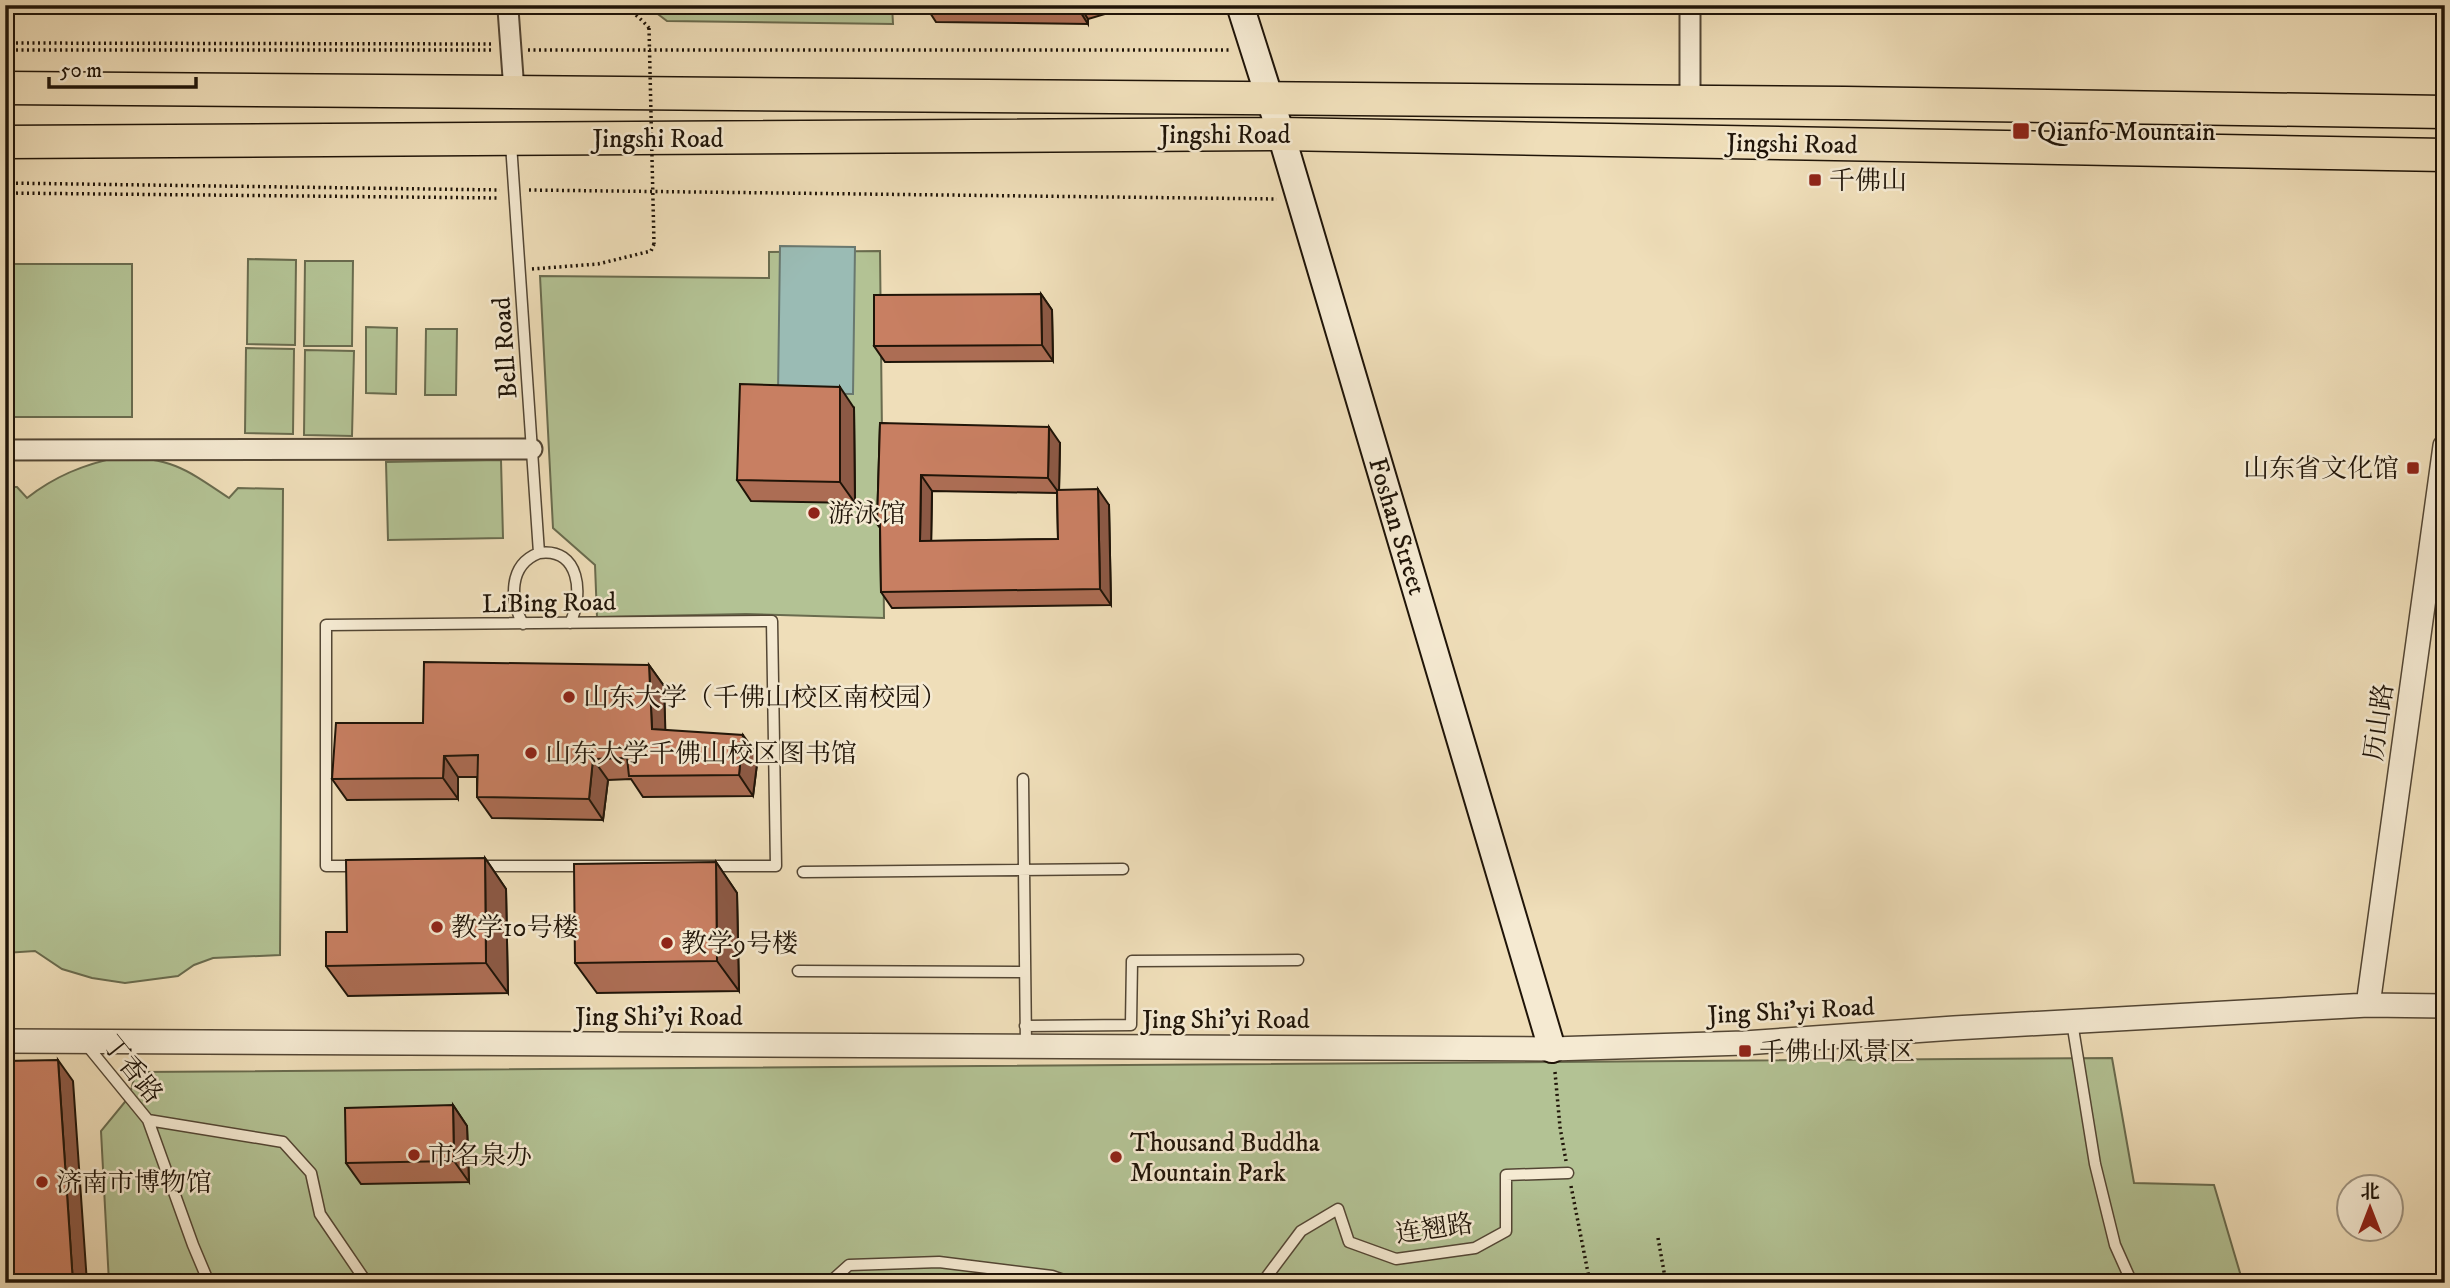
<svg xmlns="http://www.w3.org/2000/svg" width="2450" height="1288" font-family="'IM FELL DW Pica','Noto Serif SC',serif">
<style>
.green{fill:#b3c294;stroke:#696b4e;stroke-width:2}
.water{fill:#9abbb4;stroke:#69786f;stroke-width:2}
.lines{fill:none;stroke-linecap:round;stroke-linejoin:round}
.service-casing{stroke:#534634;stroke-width:13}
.minor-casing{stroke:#534634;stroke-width:23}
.tertiary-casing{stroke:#534634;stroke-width:26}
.secondary-casing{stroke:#1f1408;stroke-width:30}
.trunk-casing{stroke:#1f1408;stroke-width:35}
.path{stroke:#1f1408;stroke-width:3.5;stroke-dasharray:2 3.5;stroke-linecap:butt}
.service{stroke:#f5ead2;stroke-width:10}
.minor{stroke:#f5ead2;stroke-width:19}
.tertiary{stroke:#f5ead2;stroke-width:23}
.secondary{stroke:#f5ead2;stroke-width:26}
.trunk{stroke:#efdeb9;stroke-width:32}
.path-bridge{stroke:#1f1408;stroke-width:3.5;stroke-dasharray:2 3.5;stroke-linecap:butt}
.wall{fill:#ac6d54;stroke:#1f1408;stroke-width:2;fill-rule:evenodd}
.shaded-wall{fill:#8c5945;stroke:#1f1408;stroke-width:2}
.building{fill:#c87f62;stroke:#1f1408;stroke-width:2}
.poi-dot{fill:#8f2418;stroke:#f5ead2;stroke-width:2.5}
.labels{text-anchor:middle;stroke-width:5;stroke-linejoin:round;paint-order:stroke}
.poi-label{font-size:26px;fill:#1f1408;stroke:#f5ead2;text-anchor:start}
.street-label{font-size:26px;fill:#1f1408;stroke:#f5ead2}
</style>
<rect width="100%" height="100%" fill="#efdeb9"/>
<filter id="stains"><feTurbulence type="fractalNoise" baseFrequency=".00286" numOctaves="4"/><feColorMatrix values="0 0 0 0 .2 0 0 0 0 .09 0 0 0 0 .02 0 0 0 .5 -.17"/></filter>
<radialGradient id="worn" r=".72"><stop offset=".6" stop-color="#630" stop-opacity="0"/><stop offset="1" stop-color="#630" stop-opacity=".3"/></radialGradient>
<path class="green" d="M646,5H892L893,24L667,21Z
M880,251L884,618L746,614L597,617L595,565L553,528L540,276L769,278V252Z
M248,259L296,260L295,345L247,344Z
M305,261H353L352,346H304Z
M11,264H132V417H11Z
M366,327L397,328L396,394L366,393Z
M426,329H457L456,395H425Z
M246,348L294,349L293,434L245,433Z
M305,350L354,351L352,436L304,435Z
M120,457C173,458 187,470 229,498L238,488L283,489L280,955L213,958L194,965L178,976L125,983L92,978L62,969L35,951L5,953V487H17L27,498C55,476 84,464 120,457Z
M501,460L503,538L388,540L386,462Z
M2112,1058L2134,1183L2214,1185L2243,1283H109L101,1131L129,1097L136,1072Z"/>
<path class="water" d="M780,246L855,247L853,394L778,393Z"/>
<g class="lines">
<defs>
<path id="service" d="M511,144L539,553C580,547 584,595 570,623
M772,621L776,866H326V625Z
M523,624C510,600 508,565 539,553
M1023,779L1026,1046
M803,872L1123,869
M798,971L1025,972
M2072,1022L2095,1164L2115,1245L2132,1283
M1025,1026L1131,1025L1132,961L1298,960
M85,1043L148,1120L193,1245L209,1283
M148,1120L283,1142L311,1173L320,1214L367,1283
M829,1283L849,1265L939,1262L1052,1276L1072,1283
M1262,1283L1301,1231L1338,1209L1349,1242L1396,1259L1475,1248L1506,1231V1175L1568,1173"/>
<path id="minor" d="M1690,5V102
M508,9L514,91
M5,450L532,449"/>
<path id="tertiary" d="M2368,1005L2445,446
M5,1041L1552,1049L1744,1043L1954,1028L2368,1005L2445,1006"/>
<path id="secondary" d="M1240,5L1281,134L1552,1049"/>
<path id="trunk" d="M5,88L1845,103L2445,112
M5,142L1281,134L2445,155"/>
</defs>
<use href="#service" class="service-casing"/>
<use href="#minor" class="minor-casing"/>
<use href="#tertiary" class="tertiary-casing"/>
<use href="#secondary" class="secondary-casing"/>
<use href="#trunk" class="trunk-casing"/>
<path class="path" d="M528,8C552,7 600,2 623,8C633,11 642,20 649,28
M5,43L491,44
M5,50H493
M528,50H1231
M5,183L500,190
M529,190L1277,199
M5,193L500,198
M532,269L598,264L651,251L654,244
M1555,1072L1560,1127L1566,1161
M1571,1186L1590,1283
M1658,1238L1666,1283"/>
<use href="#service" class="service"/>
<use href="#minor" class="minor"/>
<use href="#tertiary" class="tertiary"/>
<use href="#secondary" class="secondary"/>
<use href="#trunk" class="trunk"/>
<path class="path-bridge" d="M649,28L654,244"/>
</g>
<path class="wall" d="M925,5H1116L1112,12L1088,19V24L936,22Z
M1762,5H1879V7Z
M1041,294L1052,310L1053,361L885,362L874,346Z
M854,408L855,503L751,501L737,480Z
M880,423L1060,443L1059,490L1109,505L1111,605L892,608L881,592L880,528L877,524ZM932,491L1057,493L1058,539L931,541Z
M649,665L664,686L665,730L758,756L753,796L643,797L631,779L608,780L603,820L492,818L477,797V777H458V799L347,800L332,779Z
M485,858L506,889L508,993L348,996L326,966L347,932Z
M716,862L737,893L739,991L597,993L575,963Z
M453,1105L467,1126L469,1182L361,1184L346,1163Z"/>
<path class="shaded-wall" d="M1076,5H1079L1088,19V24Z
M1108,5H1116L1112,12Z
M1041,294L1052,310L1053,361L1042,345Z
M840,387L854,408L855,503L840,482Z
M1049,427L1060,443L1059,493L1048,478Z
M921,475L932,491L931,557L920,541Z
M1098,489L1109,505L1111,605L1100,589Z
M649,665L664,686L666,750L652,729Z
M743,735L758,756L753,796L739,775Z
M444,756L458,777V799L443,778Z
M593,759L608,780L603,820L589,799Z
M485,858L506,889L508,993L486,963Z
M716,862L737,893L739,991L717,961Z
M58,1060L73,1081L87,1283H73Z
M453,1105L467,1126L469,1182L454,1161Z"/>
<path class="building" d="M1041,294L1042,345L874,346V295Z
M740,384L840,387V482L737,480Z
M880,423L1049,427L1048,478L921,475L920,541L1058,539L1057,490L1098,489L1100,589L881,592L880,524H877Z
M424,662L649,665L652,729L743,735L739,775L629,776L627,758L593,759L589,799L477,797L478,755L444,756L443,778L332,779L336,723H423Z
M485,858L486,963L326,966V932H347L346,860Z
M716,862L717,961L575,963L574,864Z
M58,1060L73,1283H5V1061Z
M453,1105L454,1161L346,1163L345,1108Z"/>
<g class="poi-dot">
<rect x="2012" y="122" width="18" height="18" rx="3.5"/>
<rect x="1808" y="173" width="14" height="14" rx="3.5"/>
<rect x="2406" y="461" width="14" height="14" rx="3.5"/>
<circle cx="814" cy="513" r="7"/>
<circle cx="569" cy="697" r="7"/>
<circle cx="531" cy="753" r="7"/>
<circle cx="437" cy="927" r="7"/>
<circle cx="667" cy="943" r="7"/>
<rect x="1738" y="1044" width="14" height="14" rx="3.5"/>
<circle cx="414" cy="1155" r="7"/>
<circle cx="1116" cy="1157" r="7"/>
<circle cx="42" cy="1182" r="7"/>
</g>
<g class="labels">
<g class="poi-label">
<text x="2037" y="140">Qianfo Mountain</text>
<text x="1829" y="189">千佛山</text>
<text x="2399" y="477" text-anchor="end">山东省文化馆</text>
<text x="828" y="522">游泳馆</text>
<text x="583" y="706">山东大学（千佛山校区南校园）</text>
<text x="545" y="762">山东大学千佛山校区图书馆</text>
<text x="451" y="936">教学10号楼</text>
<text x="681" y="952">教学9号楼</text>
<text x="1759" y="1060">千佛山风景区</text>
<text x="1130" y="1151">Thousand Buddha<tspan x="1130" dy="30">Mountain Park</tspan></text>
<text x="428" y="1164">市名泉办</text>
<text x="56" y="1191">济南市博物馆</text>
</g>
<g class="street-label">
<text x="1225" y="143">Jingshi Road</text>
<text x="658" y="147">Jingshi Road</text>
<text transform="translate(1792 143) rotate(1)" y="9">Jingshi Road</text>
<text transform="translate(504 348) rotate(-94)" y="9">Bell Road</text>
<text transform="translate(1398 526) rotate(73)" y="9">Foshan Street</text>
<text transform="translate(549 602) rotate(-1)" y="9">LiBing Road</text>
<text transform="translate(2378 722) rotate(-82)" y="9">历山路</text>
<text transform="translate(1791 1010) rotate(-3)" y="9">Jing Shi'yi Road</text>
<text x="659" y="1025">Jing Shi'yi Road</text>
<text x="1226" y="1028">Jing Shi'yi Road</text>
<text transform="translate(133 1069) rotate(51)" y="9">丁香路</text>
<text transform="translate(1434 1228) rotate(-8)" y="9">连翘路</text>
</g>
</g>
<rect width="2450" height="1288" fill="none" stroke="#efdeb9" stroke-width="28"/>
<rect x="7" y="7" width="2436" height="1274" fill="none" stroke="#1f1408" stroke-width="3.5"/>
<rect x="14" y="14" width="2422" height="1260" fill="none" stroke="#1f1408" stroke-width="2"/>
<g transform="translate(2370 1208)"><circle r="33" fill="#f5ead2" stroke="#9f9481" stroke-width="2"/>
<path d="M0-5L12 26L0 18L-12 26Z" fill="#8f2418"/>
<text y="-10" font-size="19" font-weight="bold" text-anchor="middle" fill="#1f1408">北</text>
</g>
<path d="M49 77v10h147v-10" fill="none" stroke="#1f1408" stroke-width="3.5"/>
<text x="60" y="77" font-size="21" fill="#1f1408" stroke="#f5ead2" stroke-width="5" paint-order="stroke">50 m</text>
<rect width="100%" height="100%" filter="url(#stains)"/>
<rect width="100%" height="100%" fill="url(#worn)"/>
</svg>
